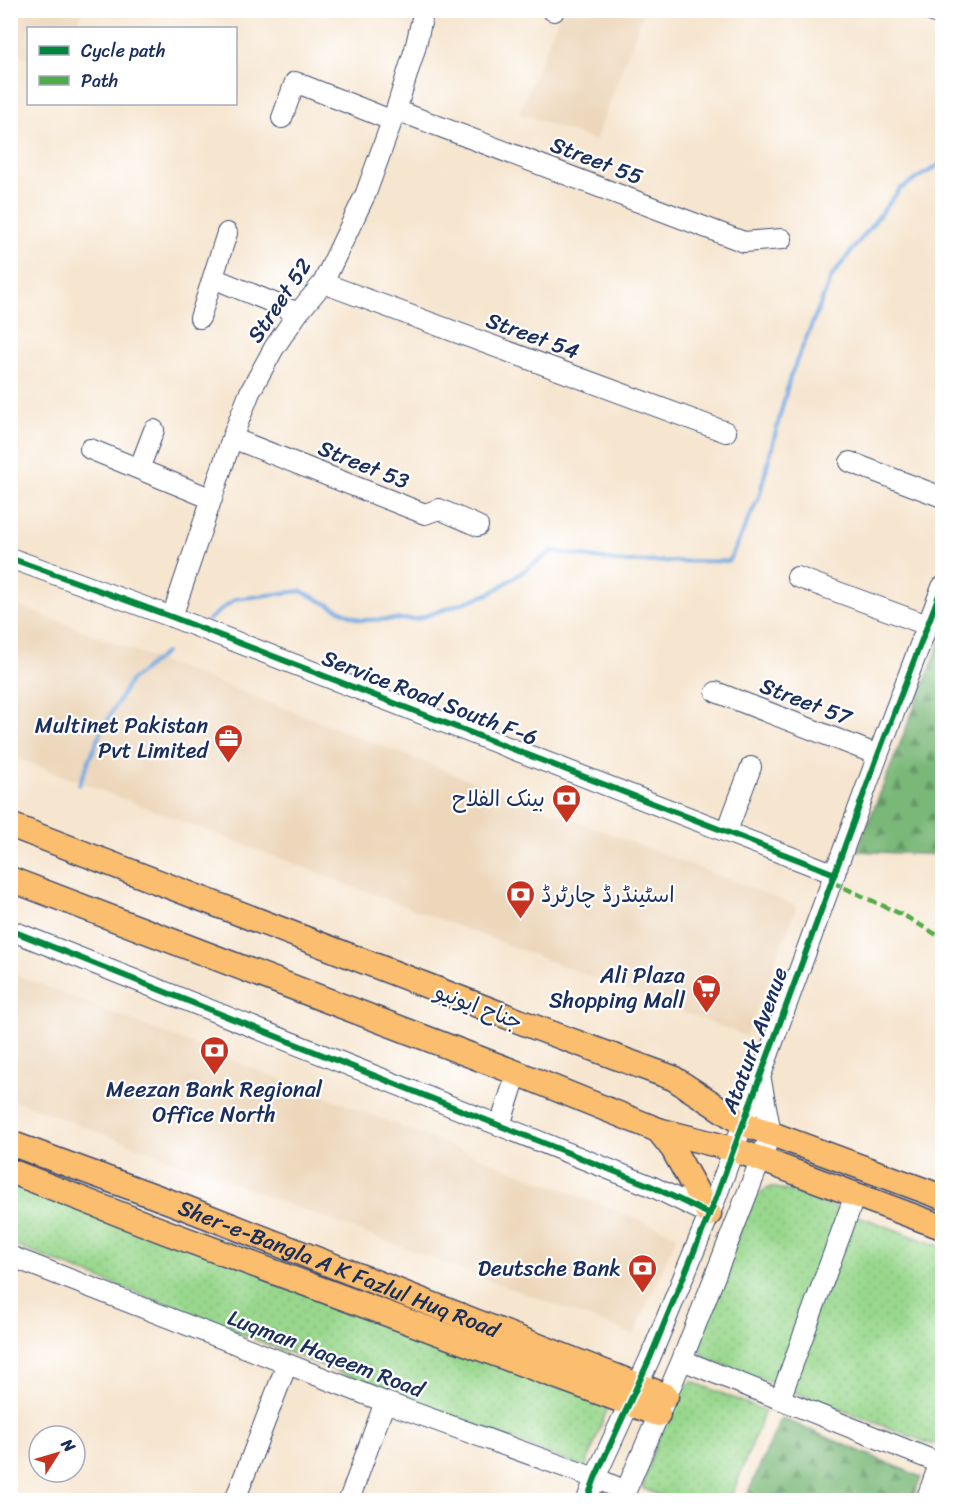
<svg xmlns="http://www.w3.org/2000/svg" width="953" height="1511" font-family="Sriracha,'Playpen Sans Arabic',sans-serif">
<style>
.built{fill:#edd7bb}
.grass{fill:url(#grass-dots);stroke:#5a8375;stroke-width:1.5}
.forest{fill:url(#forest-firs);stroke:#4a746b;stroke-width:1.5}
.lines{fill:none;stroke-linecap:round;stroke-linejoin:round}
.stream{stroke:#74abe2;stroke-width:4}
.minor-casing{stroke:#3c4a6f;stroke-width:22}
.major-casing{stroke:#3c4a6f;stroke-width:27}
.minor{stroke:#fff;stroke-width:20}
.major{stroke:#fbbd6e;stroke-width:24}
.quiet{stroke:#52ab49;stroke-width:4.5;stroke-dasharray:9 4.5;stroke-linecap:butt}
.cycleway-casing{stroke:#fff;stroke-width:10}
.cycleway{stroke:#00873e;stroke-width:6}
.labels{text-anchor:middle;stroke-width:4.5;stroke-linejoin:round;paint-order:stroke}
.street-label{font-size:22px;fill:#1b2f5e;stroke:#fff}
.poi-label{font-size:22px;fill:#1b2f5e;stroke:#fff;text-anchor:end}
</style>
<defs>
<pattern id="grass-dots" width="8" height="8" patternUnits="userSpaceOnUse" patternTransform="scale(1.5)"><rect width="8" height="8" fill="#98d78c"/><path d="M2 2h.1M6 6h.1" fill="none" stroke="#82b97b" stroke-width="1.8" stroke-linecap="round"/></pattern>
<pattern id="forest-firs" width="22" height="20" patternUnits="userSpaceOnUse" patternTransform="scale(1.5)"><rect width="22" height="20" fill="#7ab878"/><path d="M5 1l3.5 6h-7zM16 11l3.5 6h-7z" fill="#639666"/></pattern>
</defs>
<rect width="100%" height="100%" fill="#fff"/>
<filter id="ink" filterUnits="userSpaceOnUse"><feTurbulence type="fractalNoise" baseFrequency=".0167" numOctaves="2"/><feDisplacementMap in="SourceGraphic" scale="12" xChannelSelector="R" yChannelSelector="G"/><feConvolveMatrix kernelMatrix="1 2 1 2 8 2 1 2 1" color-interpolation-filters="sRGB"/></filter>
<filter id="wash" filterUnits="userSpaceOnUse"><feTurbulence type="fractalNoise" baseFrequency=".008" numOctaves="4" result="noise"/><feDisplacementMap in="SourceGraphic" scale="24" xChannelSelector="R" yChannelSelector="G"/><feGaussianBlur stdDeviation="1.35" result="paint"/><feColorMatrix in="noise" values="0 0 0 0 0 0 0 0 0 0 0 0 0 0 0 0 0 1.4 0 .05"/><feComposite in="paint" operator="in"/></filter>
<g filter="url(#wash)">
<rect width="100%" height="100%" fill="#f6e5cf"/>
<path class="built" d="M11,10H83V11L76,28H28V59L11,51Z
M561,11H644L595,141L519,113Z
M11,603L797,906L746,1036L11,756Z
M11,973L677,1235L634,1335L11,1099Z"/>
<path class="grass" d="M10,1170L612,1396L585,1468L11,1244Z
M770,1187L790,1191L942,1247V1437L940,1442L931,1444L703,1357L700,1346L701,1333L752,1198Z
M693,1382L765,1411L734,1490L726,1500H671L642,1488C650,1464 669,1389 693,1382Z"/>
<path class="forest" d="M942,639V855L857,851Z
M781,1418L921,1477L912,1500H745Z"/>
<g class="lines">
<path class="stream" d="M208,620L235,599L301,591L360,620L417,619L491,593L553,551L620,562L729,561L759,497L790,377L832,276L900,189L942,163
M79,785L101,731L130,681L165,653"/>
</g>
</g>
<g filter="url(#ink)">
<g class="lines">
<defs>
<path id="minor" d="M552,10L554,11
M928,10L942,16
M396,110L744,242L782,239
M282,118L295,82L393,121
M213,278L298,313
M323,283L726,432
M200,318L227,233
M232,438L425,514L439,509L478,526
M90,449L212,499
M850,462L942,497
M139,469L154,430
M10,558L172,617L835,874
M797,577L927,625
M172,617L232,438L250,392L274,348L298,313L323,283L366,193L396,110L415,49L424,10
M716,692L878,755
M727,831L751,767
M10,930L651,1186L709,1214
M500,1125L517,1073
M10,1256L385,1402L595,1478L626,1491
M682,1360L942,1464
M780,1399L855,1195
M235,1500L287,1364
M349,1500L385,1402
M587,1500L595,1478L650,1358L714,1203L878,755L942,587
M622,1500L682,1360L771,1133L760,1075
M926,1500L942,1457"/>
<g id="major">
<path d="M10,825L537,1028L673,1078L742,1123L942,1197"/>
<path d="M10,879L517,1073L658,1130L733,1149L942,1227"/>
<path d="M658,1130L673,1149L709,1214"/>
<path id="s1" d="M10,1143L173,1203L666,1396"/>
<path d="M10,1171L163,1231L658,1414"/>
</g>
</defs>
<use href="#minor" class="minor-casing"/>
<use href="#major" class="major-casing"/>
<use href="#minor" class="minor"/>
<use href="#major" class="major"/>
<path class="quiet" d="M832,882L905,916L942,938"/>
<defs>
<path id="cycleway" d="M10,558L172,617L835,874
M10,930L651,1186L709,1214
M587,1500L595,1478L650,1358L714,1203L878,755L942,587"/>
</defs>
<use href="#cycleway" class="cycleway-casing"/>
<use href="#cycleway" class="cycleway"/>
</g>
</g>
<defs>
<symbol id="office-pin" viewBox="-11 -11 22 30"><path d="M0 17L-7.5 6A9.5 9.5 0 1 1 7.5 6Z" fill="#c8321e" stroke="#fff"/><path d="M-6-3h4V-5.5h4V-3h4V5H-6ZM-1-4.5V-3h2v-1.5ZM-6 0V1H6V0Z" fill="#fff"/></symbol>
<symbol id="bank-pin" viewBox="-11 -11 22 30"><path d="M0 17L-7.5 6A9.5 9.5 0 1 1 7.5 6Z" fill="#c8321e" stroke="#fff"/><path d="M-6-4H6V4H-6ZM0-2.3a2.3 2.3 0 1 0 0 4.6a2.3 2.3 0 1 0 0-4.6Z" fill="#fff"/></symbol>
<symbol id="supermarket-pin" viewBox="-11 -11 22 30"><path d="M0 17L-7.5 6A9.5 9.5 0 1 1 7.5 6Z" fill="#c8321e" stroke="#fff"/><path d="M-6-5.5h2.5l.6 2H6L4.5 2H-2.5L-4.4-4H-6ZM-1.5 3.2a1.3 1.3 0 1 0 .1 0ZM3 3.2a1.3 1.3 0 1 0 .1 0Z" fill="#fff"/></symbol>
</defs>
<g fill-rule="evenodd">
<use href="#office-pin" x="212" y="722" width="33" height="45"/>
<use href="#bank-pin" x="550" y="782" width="33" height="45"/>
<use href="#bank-pin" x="504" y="878" width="33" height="45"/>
<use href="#supermarket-pin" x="690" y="972" width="33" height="45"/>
<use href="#bank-pin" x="198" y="1034" width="33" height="45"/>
<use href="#bank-pin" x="626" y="1252" width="33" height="45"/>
</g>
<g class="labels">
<g class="street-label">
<text transform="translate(597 160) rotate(21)" y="8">Street 55</text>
<text transform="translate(279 300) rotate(-56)" y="8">Street 52</text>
<text transform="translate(533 335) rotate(20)" y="8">Street 54</text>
<text transform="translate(364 464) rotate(22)" y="8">Street 53</text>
<text transform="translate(430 697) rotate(21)" y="8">Service Road South F-6</text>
<text transform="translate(806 701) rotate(21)" y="8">Street 57</text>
<text transform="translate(479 1006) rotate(21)" y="8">جناح ایونیو</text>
<text transform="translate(754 1040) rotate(-70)" y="8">Ataturk Avenue</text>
<text dy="8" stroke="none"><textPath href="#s1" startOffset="352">Sher-e-Bangla A K Fazlul Huq Road</textPath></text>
<text transform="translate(326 1353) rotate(21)" y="8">Luqman Haqeem Road</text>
</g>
<g class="poi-label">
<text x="208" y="733">Multinet Pakistan<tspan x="208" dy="25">Pvt Limited</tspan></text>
<text x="545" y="806">بینک الفلاح</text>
<text x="541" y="902" text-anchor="start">اسٹینڈرڈ چارٹرڈ</text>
<text x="685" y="983">Ali Plaza<tspan x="685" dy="25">Shopping Mall</tspan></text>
<text x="214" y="1097" text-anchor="middle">Meezan Bank Regional<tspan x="214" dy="25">Office North</tspan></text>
<text x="621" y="1276">Deutsche Bank</text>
</g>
</g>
<rect width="953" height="1511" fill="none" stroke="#fff" stroke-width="36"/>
<rect x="27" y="27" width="210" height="78" fill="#ffffff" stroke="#a4acbf" stroke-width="1.5"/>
<rect x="39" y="46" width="30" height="9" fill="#00873e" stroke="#a4acbf" stroke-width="1.5"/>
<text x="81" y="57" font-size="18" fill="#1b2f5e">Cycle path</text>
<rect x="39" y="76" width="30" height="9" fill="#52ab49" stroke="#a4acbf" stroke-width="1.5"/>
<text x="81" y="87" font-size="18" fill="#1b2f5e">Path</text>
<g transform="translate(57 1454) rotate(53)"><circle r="28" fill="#ffffff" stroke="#a4acbf" stroke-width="1.5"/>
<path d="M0-4.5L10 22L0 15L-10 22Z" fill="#c8321e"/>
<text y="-9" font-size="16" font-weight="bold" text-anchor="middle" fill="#1b2f5e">N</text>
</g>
</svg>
